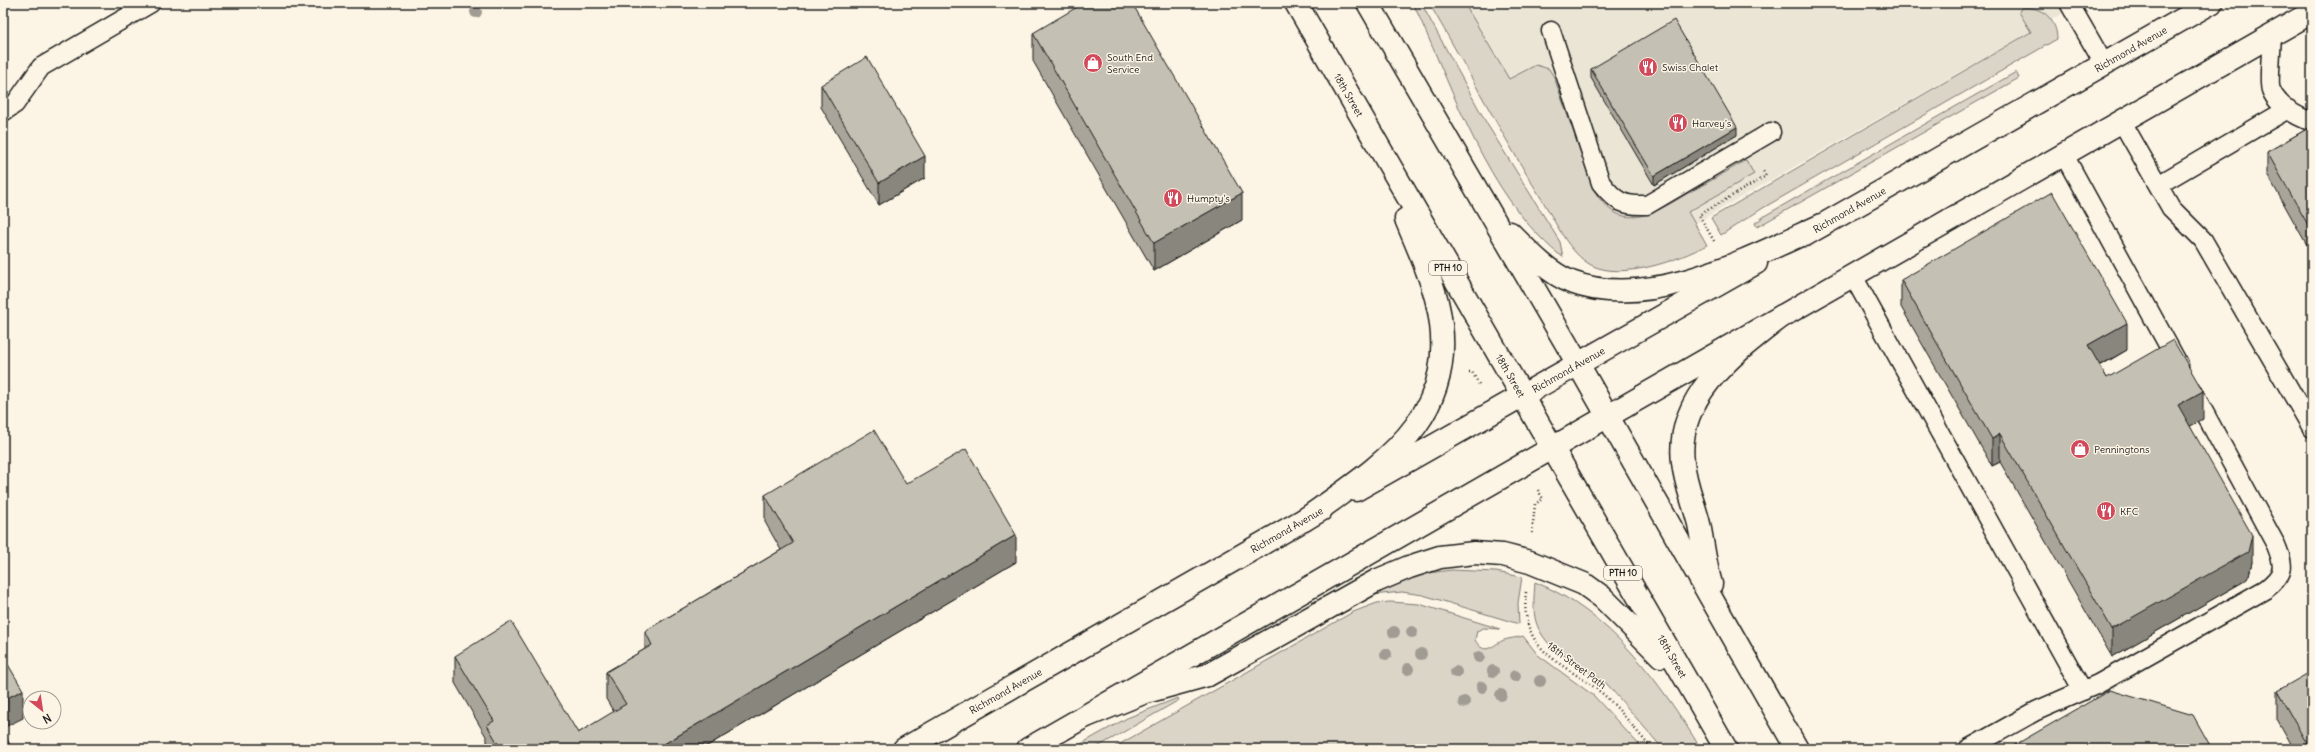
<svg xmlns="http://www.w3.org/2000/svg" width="2315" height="752" font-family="Delius,sans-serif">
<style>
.built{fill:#ebe5d6}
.green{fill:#dbd5c8;stroke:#7c7872}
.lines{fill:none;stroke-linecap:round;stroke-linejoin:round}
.lane-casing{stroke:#1c1c1c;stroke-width:21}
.secondary-casing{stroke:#1c1c1c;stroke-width:25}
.primary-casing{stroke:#1c1c1c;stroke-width:25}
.path{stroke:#1c1c1c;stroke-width:2.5;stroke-dasharray:1 3;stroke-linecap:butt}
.lane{stroke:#fcf5e5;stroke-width:18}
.secondary{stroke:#fcf5e5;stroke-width:22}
.primary{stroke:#fcf5e5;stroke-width:22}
.tree{fill:#a09c93}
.wall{fill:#a9a59a;stroke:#1c1c1c}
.shaded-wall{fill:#89867d;stroke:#1c1c1c}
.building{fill:#c4c0b3;stroke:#1c1c1c}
.labels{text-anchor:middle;stroke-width:3;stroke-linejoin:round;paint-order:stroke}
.shield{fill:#fcf5e5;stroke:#5f5d58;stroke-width:1}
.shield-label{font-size:9px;font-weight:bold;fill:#1c1c1c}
.street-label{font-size:10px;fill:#1c1c1c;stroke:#fcf5e5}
.poi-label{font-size:10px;fill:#1c1c1c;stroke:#fcf5e5;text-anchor:start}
</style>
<rect width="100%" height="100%" fill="#fcf5e5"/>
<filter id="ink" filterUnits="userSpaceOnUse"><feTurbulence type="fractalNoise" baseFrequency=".025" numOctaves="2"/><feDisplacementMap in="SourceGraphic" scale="8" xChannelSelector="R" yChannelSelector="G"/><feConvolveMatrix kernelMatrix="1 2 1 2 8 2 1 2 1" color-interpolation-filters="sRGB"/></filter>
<g filter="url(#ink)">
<path class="built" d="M1446,3H2081L1642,254Z"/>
<path class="green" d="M1413,3H1421L1487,124L1560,242L1563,257C1555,252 1547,244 1540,237C1481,178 1448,78 1413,3Z
M1429,3H1464L1509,79L1536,65L1549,69L1554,77L1594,190C1621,237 1656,212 1690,192C1709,182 1728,171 1746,160L1754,174L1688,212L1707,245C1679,260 1622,281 1591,265C1569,253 1556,223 1544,203C1503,137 1468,70 1429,3Z
M2021,8C2041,5 2057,19 2057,39L1763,208L1721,235L1711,218L2031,32L2019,12Z
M2016,72L2019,78L1757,227L1755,223L1766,215Z
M1452,570L1496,572L1522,577L1518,603L1519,624L1423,595L1402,592L1373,595C1394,577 1426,573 1452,570Z
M1535,582C1610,612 1660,682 1701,749H1663L1607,684L1553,648C1531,626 1533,611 1535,582Z
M1390,602L1419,604L1500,629L1483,628L1477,631L1475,640C1485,657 1492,645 1504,640C1510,638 1517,638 1523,636L1538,655L1594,696L1643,749H1111L1353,612L1377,603Z
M1178,698L1179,700L1094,749H1072L1127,718Z"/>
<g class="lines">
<defs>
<path id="lane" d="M2069,3L2104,64
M1551,31L1601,183C1616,202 1623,206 1647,205L1771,132
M2272,34C2272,44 2268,83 2271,90C2278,107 2296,116 2312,122
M3,112L15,104L41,67L151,3
M2121,120L2171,208L2203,240L2312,428
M2063,153L2179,365
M2158,185L2288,109
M1853,276L2083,691
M1968,749L2036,711L2098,684L2266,589C2285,574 2285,567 2276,545L2191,388"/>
<g id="secondary">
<path id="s1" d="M1805,235L2211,3"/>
<path id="s2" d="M1356,490L1756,263"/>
<path id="s3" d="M904,749L1321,510"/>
<path d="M1028,749L2312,12"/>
</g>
<g id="primary">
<path id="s4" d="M1296,3L1726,749"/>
<path d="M1368,3L1578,364L1797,749"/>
<path d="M1510,233C1528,251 1547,272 1571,282C1650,312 1751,257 1822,225"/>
<path d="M1304,520C1384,463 1464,416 1437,302C1430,273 1417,246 1406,219"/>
<path d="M1711,584C1705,564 1703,544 1699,524C1694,503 1685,484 1683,462C1675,395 1736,352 1782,316"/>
<path d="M1084,717L1143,693L1208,675L1376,581L1409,567L1440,557L1474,553L1503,555L1530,562L1584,584L1602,597L1661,656"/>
</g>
</defs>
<use href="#lane" class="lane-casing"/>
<use href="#secondary" class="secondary-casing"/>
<use href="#primary" class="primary-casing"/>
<path class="path" d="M1714,241L1699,215L1766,176L1762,169
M1469,372H1472L1480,386
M1532,533L1535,504L1543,499L1538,490
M1526,592C1519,653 1564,662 1603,694C1621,710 1636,731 1652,749"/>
<use href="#lane" class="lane"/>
<use href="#secondary" class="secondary"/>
<use href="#primary" class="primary"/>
</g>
<g class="tree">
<circle cx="476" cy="12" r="6"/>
<circle cx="1394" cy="632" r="6"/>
<circle cx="1412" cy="632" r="6"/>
<circle cx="1386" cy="654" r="6"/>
<circle cx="1421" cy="654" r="6"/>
<circle cx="1479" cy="657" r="6"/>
<circle cx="1408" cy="669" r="6"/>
<circle cx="1493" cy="671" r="6"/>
<circle cx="1456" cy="672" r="6"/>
<circle cx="1515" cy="676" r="6"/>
<circle cx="1540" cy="681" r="6"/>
<circle cx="1482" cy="687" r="6"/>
<circle cx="1501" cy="695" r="6"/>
<circle cx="1464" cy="702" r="6"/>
</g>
<path class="wall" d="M1033,33L1242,220L1154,271L1033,61Z
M1591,69L1737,135L1654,185L1591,78Z
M821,85L925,178L879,205L821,107Z
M2312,126V254L2267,174V152Z
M1901,280L2127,350L2100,366L2107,378L2203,419L2190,426L2252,562L2248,579L2112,657L2000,462L1992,466L1901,307Z
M906,484L1016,562L702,749H487V738L455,683V656L578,733L614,712L606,699V672L645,649V631L781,550L765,522V495Z
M2277,691L2312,749H2294L2277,719Z"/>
<path class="shaded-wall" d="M1737,127V135L1654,185V176Z
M925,156V178L879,205V183Z
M1242,193V220L1154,271V243Z
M2127,323V350L2088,372V345Z
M2203,391V419L2178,433V405Z
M2000,434V462L1992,466V439Z
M1016,535V562L702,749H664V744Z
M2252,535V562L2248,579L2112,657V629Z
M23,690V718L3,728V700Z"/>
<path class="building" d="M1084,3H1132L1242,193L1154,243L1033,33Z
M1674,20L1737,127L1654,176L1591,69Z
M867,57L925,156L879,183L821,85Z
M2312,126V232L2267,152Z
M2052,192L2127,323L2088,345L2107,378L2173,340L2203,391L2178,405L2252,535L2248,552L2112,629L2000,434L1992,439L1901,280Z
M874,430L906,484L966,449L1016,535L664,744L667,749H501L487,725L494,721L455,656L511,621L578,733L626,704L606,672L652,645L645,631L793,543L765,495Z
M3,656L23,690L3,700Z
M2312,671V749H2310L2277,691Z
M2110,690L2193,715L2212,749H2008Z
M3,731L12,749H3Z"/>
</g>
<defs>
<symbol id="shop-disc" viewBox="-11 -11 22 22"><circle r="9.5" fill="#d1495b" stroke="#fcf5e5"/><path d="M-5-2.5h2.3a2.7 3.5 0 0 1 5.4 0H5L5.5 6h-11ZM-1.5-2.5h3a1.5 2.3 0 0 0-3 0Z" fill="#fff"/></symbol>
<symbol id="restaurant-disc" viewBox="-11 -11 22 22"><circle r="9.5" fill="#d1495b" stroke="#fcf5e5"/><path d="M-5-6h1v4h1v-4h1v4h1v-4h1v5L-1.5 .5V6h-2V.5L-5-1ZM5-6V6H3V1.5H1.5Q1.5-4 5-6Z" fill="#fff"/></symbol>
</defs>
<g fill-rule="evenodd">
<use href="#shop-disc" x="1082" y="52" width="22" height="22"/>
<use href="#restaurant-disc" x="1637" y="56" width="22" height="22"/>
<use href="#restaurant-disc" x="1667" y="112" width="22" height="22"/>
<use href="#restaurant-disc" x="1162" y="187" width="22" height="22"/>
<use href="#shop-disc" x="2069" y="438" width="22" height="22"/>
<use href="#restaurant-disc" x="2095" y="500" width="22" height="22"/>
</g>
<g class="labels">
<g class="shield">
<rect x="1429" y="261" width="38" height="14" rx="3"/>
<rect x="1604" y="566" width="38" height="14" rx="3"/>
</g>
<g class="shield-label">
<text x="1448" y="271">PTH 10</text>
<text x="1623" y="576">PTH 10</text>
</g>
<g class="street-label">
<text dy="4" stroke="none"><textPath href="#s1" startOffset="375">Richmond Avenue</textPath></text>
<text dy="4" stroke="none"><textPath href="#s4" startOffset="106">18th Street</textPath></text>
<text dy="4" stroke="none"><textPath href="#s1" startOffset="51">Richmond Avenue</textPath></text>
<text dy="4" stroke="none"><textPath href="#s2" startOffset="244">Richmond Avenue</textPath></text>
<text dy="4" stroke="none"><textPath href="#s4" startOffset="430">18th Street</textPath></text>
<text dy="4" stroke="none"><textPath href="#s3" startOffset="441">Richmond Avenue</textPath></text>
<text dy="4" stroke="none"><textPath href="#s4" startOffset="754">18th Street</textPath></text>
<text transform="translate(1577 665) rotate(37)" y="4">18th Street Path</text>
<text dy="4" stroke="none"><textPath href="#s3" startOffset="117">Richmond Avenue</textPath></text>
</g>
<g class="poi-label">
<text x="1107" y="61">South End<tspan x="1107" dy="12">Service</tspan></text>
<text x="1662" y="71">Swiss Chalet</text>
<text x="1692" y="127">Harvey's</text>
<text x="1187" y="202">Humpty's</text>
<text x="2094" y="453">Penningtons</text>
<text x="2120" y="515">KFC</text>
</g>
</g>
<rect width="2315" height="752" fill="none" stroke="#fcf5e5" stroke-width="16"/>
<rect x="8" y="8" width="2299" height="736" fill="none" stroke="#1c1c1c" stroke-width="1.5" filter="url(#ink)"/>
<g transform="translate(42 710) rotate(150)"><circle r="19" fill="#fcf5e5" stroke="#a29e95"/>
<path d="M0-3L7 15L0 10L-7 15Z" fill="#d1495b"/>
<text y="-6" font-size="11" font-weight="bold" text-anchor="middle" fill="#1c1c1c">N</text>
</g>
</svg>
